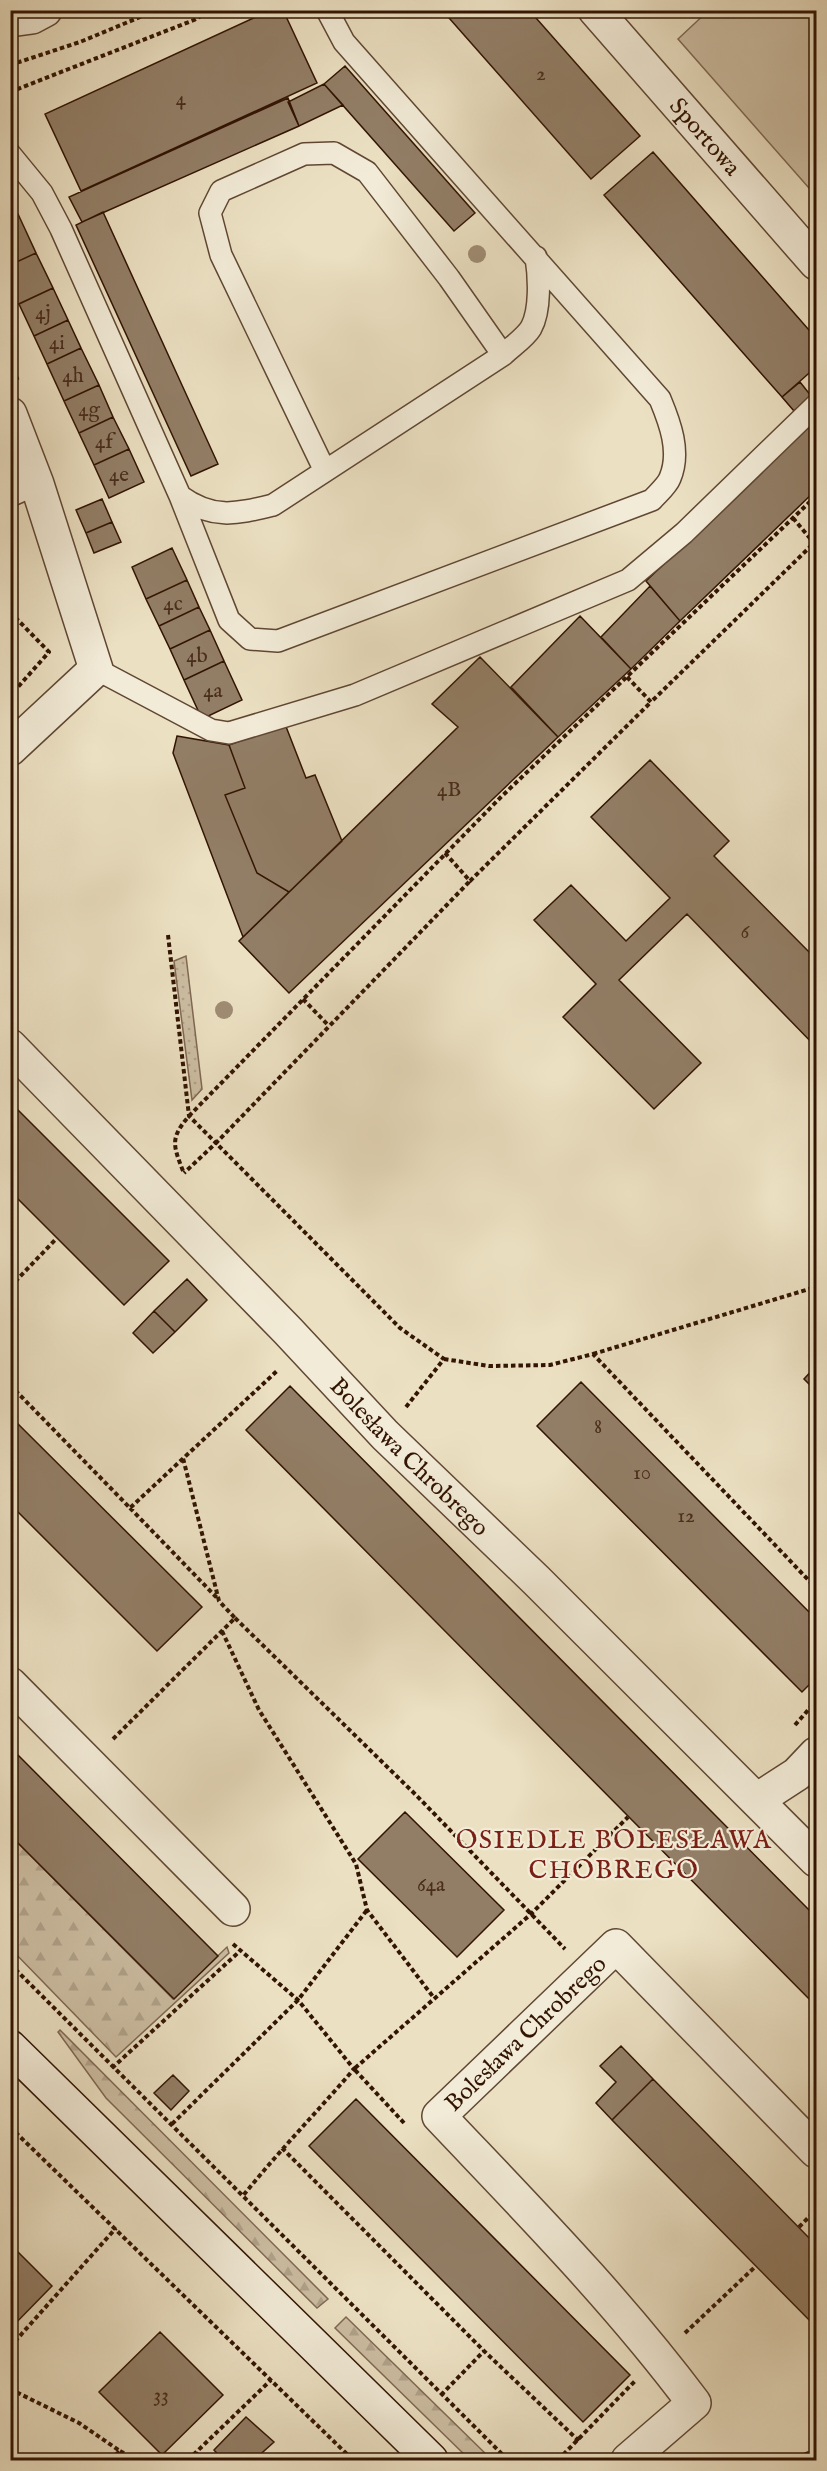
<svg xmlns="http://www.w3.org/2000/svg" width="827" height="2471" font-family="'IM FELL English',serif">
<style>
.grass{fill:url(#grass-dots);stroke:#7f6852;stroke-width:1.5}
.forest{fill:url(#forest-firs);stroke:#7f6852;stroke-width:1.5}
.park{fill:#ccbda2;stroke:#7f6852;stroke-width:1.5}
.building{fill:#927e66;stroke:#321403;stroke-width:1.5}
.lines{fill:none;stroke-linecap:round;stroke-linejoin:round}
.service-casing{stroke:#604733;stroke-width:24}
.minor-casing{stroke:#604733;stroke-width:36}
.secondary-casing{stroke:#321403;stroke-width:36}
.path{stroke:#321403;stroke-width:4;stroke-dasharray:4.5 3;stroke-linecap:butt}
.service{stroke:#f2ebd7;stroke-width:21}
.minor{stroke:#f2ebd7;stroke-width:33}
.secondary{stroke:#f2ebd7;stroke-width:33}
.tree{fill:#9f8c73}
.labels{text-anchor:middle;stroke-width:4.5;stroke-linejoin:round;paint-order:stroke}
.number-label{font-size:21px;fill:#4a2e1c}
.street-label{font-size:24px;fill:#321403;stroke:#f2ebd7}
.neighbourhood-label{font-size:26px;letter-spacing:1.5px;fill:#7a1f14;stroke:#f2ebd7}
</style>
<defs>
<pattern id="grass-dots" width="8" height="8" patternUnits="userSpaceOnUse" patternTransform="scale(1.5)"><rect width="8" height="8" fill="#ccbda2"/><path d="M2 2h.1M6 6h.1" fill="none" stroke="#b0a28a" stroke-width="1.8" stroke-linecap="round"/></pattern>
<pattern id="forest-firs" width="22" height="20" patternUnits="userSpaceOnUse" patternTransform="scale(1.5)"><rect width="22" height="20" fill="#ccbda2"/><path d="M5 1l3.5 6h-7zM16 11l3.5 6h-7z" fill="#b0a28a"/></pattern>
</defs>
<rect width="100%" height="100%" fill="#ebe0c2"/>
<filter id="stains"><feTurbulence type="fractalNoise" baseFrequency=".00333" numOctaves="4"/><feColorMatrix values="0 0 0 0 .2 0 0 0 0 .09 0 0 0 0 .02 0 0 0 .5 -.17"/></filter>
<radialGradient id="worn" r=".72"><stop offset=".6" stop-color="#630" stop-opacity="0"/><stop offset="1" stop-color="#630" stop-opacity=".3"/></radialGradient>
<path class="grass" d="M186,956L202,1089L192,1100L174,961Z"/>
<path class="forest" d="M10,1835L173,1999L227,1947L229,1953L116,2057L11,1949Z
M60,2030L328,2299L317,2308L106,2098L58,2032Z
M346,2317L492,2460H470L335,2328Z"/>
<path class="park" d="M709,10L816,11V196L678,39Z"/>
<path class="building" d="M271,10H283L317,83L81,191L45,114Z
M442,10H529L640,136L591,179Z
M345,66L475,213L454,231L324,84Z
M324,84L343,105L299,126L288,102Z
M288,98L299,126L82,222L69,197Z
M653,152L816,338V367L782,397L604,195Z
M103,212L218,464L191,476L76,225Z
M18,214L36,253L10,265V218Z
M36,253L53,288L10,308V265Z
M53,288L68,320L34,336L19,304Z
M68,320L81,348L47,364L34,336Z
M81,348L99,385L64,401L47,364Z
M800,382L812,397L794,411L782,397Z
M99,385L113,417L79,433L64,401Z
M113,417L129,449L94,465L79,433Z
M816,420V490L680,621L646,581Z
M129,449L144,482L109,498L94,465Z
M102,499L112,522L86,533L76,510Z
M112,522L121,542L94,553L86,533Z
M172,548L187,580L146,599L132,567Z
M187,580L199,607L159,626L146,599Z
M650,586L680,621L631,669L601,637Z
M199,607L210,630L170,649L159,626Z
M580,616L631,669L558,737L511,687Z
M210,630L224,661L184,680L170,649Z
M480,657L558,737L289,993L239,941L458,727L432,704Z
M224,661L242,700L202,719L184,680Z
M285,724L306,778L315,775L342,841L289,892L257,873L225,795L245,788L229,745Z
M177,736L229,745L245,788L225,795L257,873L289,892L243,937L173,753Z
M650,760L729,841L714,856L816,959V1047L687,914L619,980L701,1063L654,1109L563,1017L596,984L534,920L571,885L626,941L670,898L591,817Z
M10,1102L169,1261L124,1305L10,1191Z
M187,1279L207,1300L175,1332L154,1311Z
M154,1311L175,1332L153,1353L133,1333Z
M816,1366V1391L804,1379Z
M581,1382L816,1619V1678L802,1692L537,1426Z
M290,1386L816,1917V2006L246,1430Z
M10,1416L202,1607L157,1651L10,1504Z
M10,1747L218,1956L174,1999L10,1835Z
M405,1812L504,1910L457,1957L358,1859Z
M621,2046L653,2079L612,2120L596,2103L616,2082L600,2066Z
M173,2075L189,2091L171,2110L154,2093Z
M653,2079L816,2245V2327L612,2120Z
M356,2099L630,2375L583,2422L309,2146Z
M10,2244L52,2286L10,2329Z
M160,2332L223,2395L162,2455L99,2392Z
M246,2417L274,2442L254,2460H223L214,2450Z"/>
<g class="lines">
<defs>
<path id="service" d="M10,154L42,193L61,229L180,496L229,620L250,639L278,641L652,500C657,494 667,486 670,478C681,452 670,423 660,399L344,42L327,10
M325,471L221,255L210,213L221,191L304,154L334,153L367,172L449,278L503,355
M10,496L37,484
M180,496C213,520 236,514 273,505L503,355C511,347 525,338 531,328C541,310 539,276 536,257
M96,669L211,730L229,733L355,695L628,580L684,533L816,405"/>
<g id="minor">
<path id="s1" d="M595,10L816,263"/>
<path d="M10,20L32,17L45,10"/>
<path d="M10,414L37,484L96,669L10,749"/>
<path id="s2" d="M10,1046L288,1331L385,1435L537,1581L816,1860"/>
<path d="M10,1684L233,1909"/>
<path d="M757,1800L797,1774L816,1754"/>
<path id="s3" d="M628,2460L694,2403C617,2300 527,2209 439,2116L616,1946L816,2151"/>
</g>
<path id="secondary" d="M10,2047L431,2460"/>
</defs>
<use href="#service" class="service-casing"/>
<use href="#minor" class="minor-casing"/>
<use href="#secondary" class="secondary-casing"/>
<path class="path" d="M10,65L80,42L157,10
M10,92L194,20L211,10
M10,362L18,381
M793,518L814,543L816,541
M10,612L49,652L10,696
M627,677L651,702L814,543
M445,853L470,881L651,702
M168,935L189,1116L216,1143L184,1173
M303,999L329,1026
M183,1171C173,1145 170,1138 189,1116L501,797L816,496
M10,1287L56,1239
M593,1354L816,1287
M444,1359L489,1366L550,1365L593,1354L816,1588
M10,1385L130,1508L278,1370
M406,1407L444,1359L400,1328L216,1143L470,881
M130,1508L219,1600
M235,1618L417,1796L565,1949
M222,1631L259,1710L356,1864L367,1910L434,1998
M795,1725L816,1701
M113,1739L235,1618L219,1601L183,1458
M233,1944L298,2000L354,2069C317,2112 278,2152 242,2197
M10,1964L508,2460
M112,2068L240,1951
M404,2123L354,2069L531,1914L628,1817
M172,2124L298,2000L367,1910
M10,2127L353,2460
M282,2148L484,2351L579,2441
M799,2227L816,2210
M685,2333L756,2266
M10,2347L116,2228
M10,2389L79,2423L120,2451L109,2460
M441,2395L484,2351
M120,2451L136,2460
M196,2453L203,2460
M188,2460L271,2380
M558,2460L635,2381
M791,2460L816,2450"/>
<use href="#service" class="service"/>
<use href="#minor" class="minor"/>
<use href="#secondary" class="secondary"/>
</g>
<g class="tree">
<circle cx="477" cy="254" r="9"/>
<circle cx="224" cy="1010" r="9"/>
</g>
<g class="labels">
<g class="number-label">
<text x="541" y="80">2</text>
<text x="181" y="105">4</text>
<text x="43" y="319">4j</text>
<text x="57" y="349">4i</text>
<text x="73" y="382">4h</text>
<text x="89" y="416">4g</text>
<text x="104" y="448">4f</text>
<text x="119" y="481">4e</text>
<text x="173" y="610">4c</text>
<text x="197" y="662">4b</text>
<text x="213" y="697">4a</text>
<text x="449" y="796">4B</text>
<text x="745" y="938">6</text>
<text x="598" y="1433">8</text>
<text x="642" y="1479">10</text>
<text x="686" y="1522">12</text>
<text x="431" y="1891">64a</text>
<text x="161" y="2401">33</text>
</g>
<g class="street-label">
<text dy="8" stroke="none"><textPath href="#s1" startOffset="168">Sportowa</textPath></text>
<text dy="8" stroke="none"><textPath href="#s2" startOffset="573">Bolesława Chrobrego</textPath></text>
<text dy="8" stroke="none"><textPath href="#s3" startOffset="591">Bolesława Chrobrego</textPath></text>
</g>
<g class="neighbourhood-label">
<text x="614" y="1848">OSIEDLE BOLESŁAWA<tspan x="614" dy="30">CHOBREGO</tspan></text>
</g>
</g>
<rect width="827" height="2471" fill="none" stroke="#ebe0c2" stroke-width="36"/>
<rect x="12" y="12" width="803" height="2447" fill="none" stroke="#321403" stroke-width="3"/>
<rect x="18" y="18" width="791" height="2435" fill="none" stroke="#321403" stroke-width="1.5"/>
<rect width="100%" height="100%" filter="url(#stains)"/>
<rect width="100%" height="100%" fill="url(#worn)"/>
</svg>
